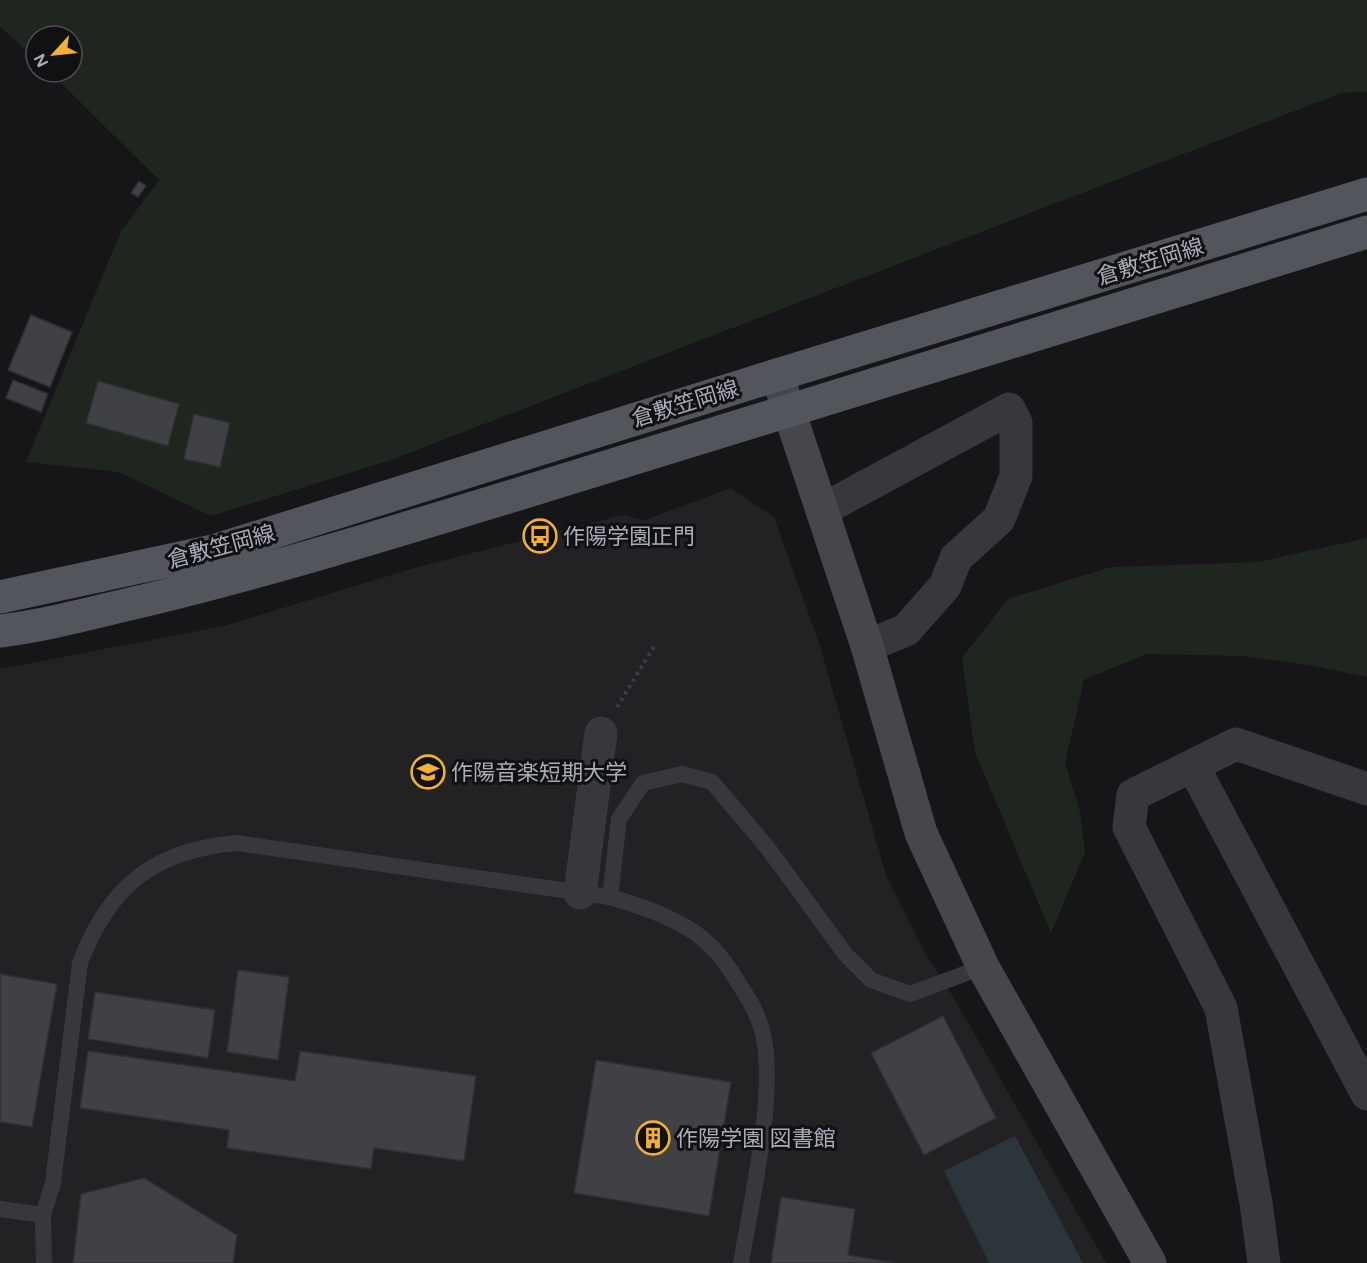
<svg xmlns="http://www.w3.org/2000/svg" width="1367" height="1263" font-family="Figtree,'Noto Sans JP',sans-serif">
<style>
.built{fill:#222225}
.green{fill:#1e261f}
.water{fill:#2c353c}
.building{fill:#404145;stroke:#303034;stroke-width:1.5}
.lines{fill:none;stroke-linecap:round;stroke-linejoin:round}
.path{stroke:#3d3f44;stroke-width:4;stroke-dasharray:3 4.5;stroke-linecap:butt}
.lane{stroke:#37383d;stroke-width:16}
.street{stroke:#37383d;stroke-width:33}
.secondary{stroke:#45474d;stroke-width:33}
.primary{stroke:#53555c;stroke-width:33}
.labels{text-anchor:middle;stroke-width:6;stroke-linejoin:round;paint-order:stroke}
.street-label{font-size:22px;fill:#a8adb8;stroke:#111113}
.poi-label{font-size:22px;fill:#a8adb8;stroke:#111113;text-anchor:start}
</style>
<rect width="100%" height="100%" fill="#161618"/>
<path class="built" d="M731,488L774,517L819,643L886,875L926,955L954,998L1106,1263H0V669L224,626L414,568L622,515L645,520Z"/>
<path class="green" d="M0,0H1367V92L1341,93L388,461L211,516L119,472L26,462L121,231L159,180L50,72H72V36H36V59L0,27Z
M1367,538V677L1308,665L1242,656L1146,654L1084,680L1065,763L1080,812L1085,852L1051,933L975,752L962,658L1008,599L1111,567L1258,562Z"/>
<path class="water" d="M1015,1136L1083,1263H989L944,1171Z"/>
<path class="building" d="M139,181L146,186L138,197L131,193Z
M31,315L72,332L50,387L8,370Z
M13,380L48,394L41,412L6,398Z
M98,381L179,404L168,446L86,423Z
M194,414L230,423L220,467L184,459Z
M238,970L289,977L278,1060L227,1052Z
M0,974L57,984L32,1127L0,1122Z
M95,992L215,1010L208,1058L88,1039Z
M943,1016L996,1118L924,1155L871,1053Z
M88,1051L295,1081L300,1051L476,1076L464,1161L374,1148L371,1169L227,1148L229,1130L80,1108Z
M596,1060L731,1082L709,1216L574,1193Z
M144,1178L237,1235L233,1263H73L81,1194Z
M781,1197L855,1209L848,1255L896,1263H771Z"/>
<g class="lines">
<path class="path" d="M617,707L656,643"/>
<path class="lane" d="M610,897L619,819L643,783L682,774L712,782L767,847L846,955L871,980L910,994L983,967
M0,1209L43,1215L44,1263
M43,1215L53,1183L80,963C109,886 154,850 237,843L610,897C640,906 668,915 694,932C711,944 726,962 736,979C745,993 755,1008 760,1024C780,1081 751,1201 741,1263"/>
<path class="street" d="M822,510L1009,409L1016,423V476L999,519L956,558L945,586L906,630L867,646
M1193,766L1367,1094
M580,893L601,733
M1264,1263L1256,1203L1221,1008L1129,827L1133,795L1236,744L1367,789"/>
<path class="secondary" d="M777,375L867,646L921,833L983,967L1150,1263"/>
<path class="primary" d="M0,597L213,551L777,375L1367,194
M0,631C50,625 98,611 147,600C270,570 391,533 512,496C797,410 1082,319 1367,232"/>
</g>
<defs>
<symbol id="bus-ring" viewBox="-11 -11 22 22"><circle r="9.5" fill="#111113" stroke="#f2b134" stroke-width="1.5"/><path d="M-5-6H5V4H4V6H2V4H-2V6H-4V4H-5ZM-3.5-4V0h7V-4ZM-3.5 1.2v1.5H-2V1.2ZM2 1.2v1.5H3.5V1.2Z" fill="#f2b134"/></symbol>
<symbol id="university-ring" viewBox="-11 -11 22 22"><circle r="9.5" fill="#111113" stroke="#f2b134" stroke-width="1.5"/><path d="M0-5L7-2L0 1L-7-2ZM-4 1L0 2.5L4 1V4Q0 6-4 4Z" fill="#f2b134"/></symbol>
<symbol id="building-ring" viewBox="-11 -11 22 22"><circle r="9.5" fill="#111113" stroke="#f2b134" stroke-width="1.5"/><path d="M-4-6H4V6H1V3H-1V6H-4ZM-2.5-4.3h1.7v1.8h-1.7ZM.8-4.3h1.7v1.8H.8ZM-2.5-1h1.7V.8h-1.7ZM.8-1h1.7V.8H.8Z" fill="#f2b134"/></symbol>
</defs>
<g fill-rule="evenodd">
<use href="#bus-ring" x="521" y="517" width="38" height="38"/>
<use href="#university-ring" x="409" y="753" width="38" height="38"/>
<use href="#building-ring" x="634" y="1119" width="38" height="38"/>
</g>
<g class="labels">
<g class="street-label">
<text transform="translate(1150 261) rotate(-17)" y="8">倉敷笠岡線</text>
<text transform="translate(685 403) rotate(-17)" y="8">倉敷笠岡線</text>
<text transform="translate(221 546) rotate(-15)" y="8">倉敷笠岡線</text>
</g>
<g class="poi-label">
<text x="563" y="544">作陽学園正門</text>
<text x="451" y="780">作陽音楽短期大学</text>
<text x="676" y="1146">作陽学園 図書館</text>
</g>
</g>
<g transform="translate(54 54) rotate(243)"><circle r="28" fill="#111113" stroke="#4d4f55" stroke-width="1.5"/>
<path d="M0-4.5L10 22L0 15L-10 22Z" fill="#f2b134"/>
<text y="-9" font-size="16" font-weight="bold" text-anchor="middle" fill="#a8adb8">N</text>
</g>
</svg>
